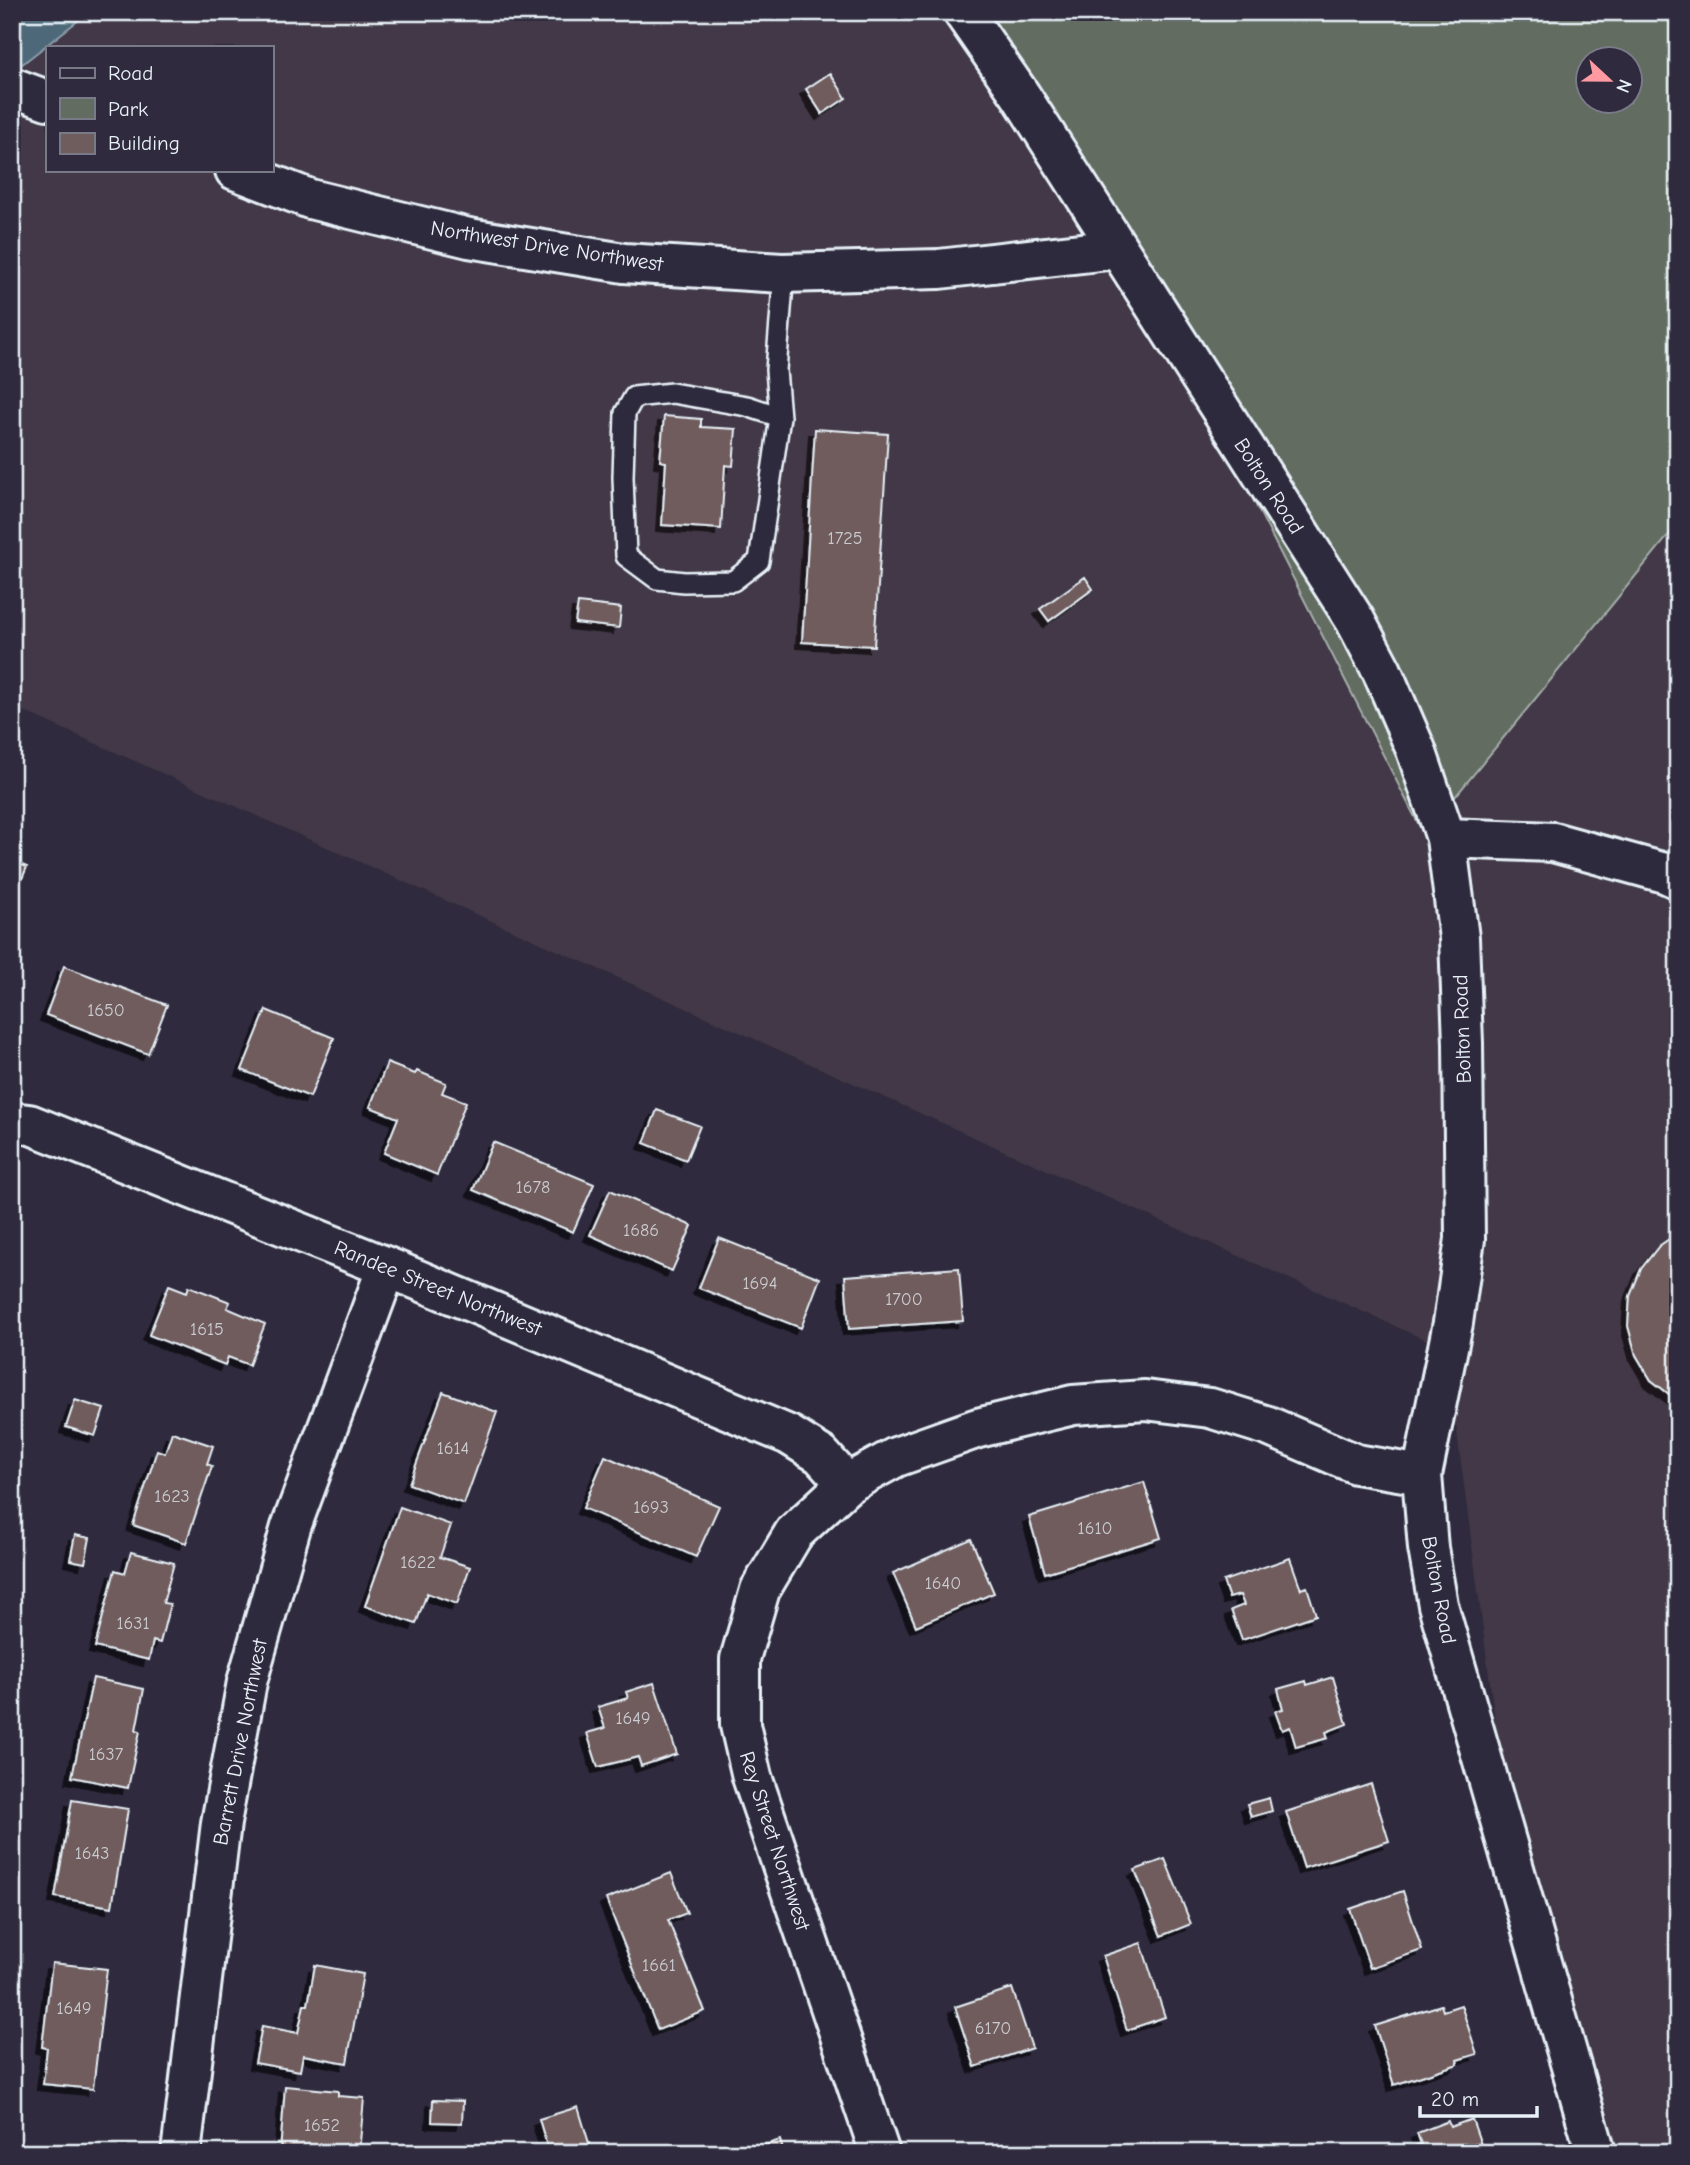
<svg xmlns="http://www.w3.org/2000/svg" width="1690" height="2165" font-family="'Comic Neue',sans-serif">
<style>
.built{fill:#423946;fill-rule:evenodd}
.green{fill:#626c60;stroke:#a5aeac;stroke-width:2;fill-rule:evenodd}
.water{fill:#4e6778;stroke:#8c9eab;stroke-width:2}
.building{fill:#6f5c5c;stroke:#e8f1f8;stroke-width:2;filter:url(#shadow)}
.lines{fill:none;stroke-linecap:round;stroke-linejoin:round}
.service-casing{stroke:#e8f1f8;stroke-width:24}
.minor-casing{stroke:#e8f1f8;stroke-width:44}
.tertiary-casing{stroke:#e8f1f8;stroke-width:44}
.secondary-casing{stroke:#e8f1f8;stroke-width:44}
.service{stroke:#2f2a3d;stroke-width:19}
.minor{stroke:#2f2a3d;stroke-width:38}
.tertiary{stroke:#2f2a3d;stroke-width:38}
.secondary{stroke:#2f2a3d;stroke-width:38}
.labels{text-anchor:middle;stroke-width:5;stroke-linejoin:round;paint-order:stroke}
.number-label{font-size:18px;fill:#caccd1}
.street-label{font-size:21px;fill:#e8f1f8;stroke:#2f2a3d}
</style>
<defs>
<filter id="shadow"><feDropShadow dx="-6" dy="6" stdDeviation="0" flood-color="#0009"/></filter>
</defs>
<rect width="100%" height="100%" fill="#2f2a3d"/>
<filter id="ink" filterUnits="userSpaceOnUse"><feTurbulence type="fractalNoise" baseFrequency=".0143" numOctaves="2"/><feDisplacementMap in="SourceGraphic" scale="14" xChannelSelector="R" yChannelSelector="G"/><feConvolveMatrix kernelMatrix="1 2 1 2 8 2 1 2 1" color-interpolation-filters="sRGB"/></filter>
<g filter="url(#ink)">
<path class="built" d="M12,12H985L1154,305L1424,834L1678,524V2153H1593L1522,1926L1446,1349L12,706ZM47,47H271V170H47Z"/>
<path class="green" d="M985,12H1678V524L1424,835L1154,305ZM1588,60H1630V102H1588Z"/>
<path class="water" d="M12,12H89L12,72Z"/>
<path class="building" d="M830,73L846,98L822,114L806,89Z
M664,416L701,419V427L736,429L733,466L725,465L721,529L662,525L666,462L660,461Z
M815,429L888,434L874,646L802,642Z
M1085,577L1093,589L1049,621L1040,609Z
M578,603L621,608L619,628L575,623Z
M12,861L27,867L12,902Z
M64,966L167,1005L148,1054L46,1015Z
M266,1010L334,1038L310,1097L242,1070Z
M387,1063L415,1074L417,1071L446,1083L442,1093L466,1102L437,1175L384,1153L398,1118L370,1107Z
M657,1110L700,1126L686,1160L644,1143Z
M493,1142L594,1184L573,1232L473,1190Z
M610,1190L692,1226L672,1271L590,1235Z
M1678,1233V1401L1651,1380L1636,1355L1628,1326L1630,1296L1641,1269L1659,1246Z
M719,1238L820,1278L801,1328L699,1288Z
M959,1268L963,1321L849,1329L845,1276Z
M169,1285L187,1292L189,1286L230,1302L227,1308L265,1324L249,1365L228,1357L225,1365L149,1335Z
M443,1392L497,1412L464,1504L409,1484Z
M75,1400L104,1409L95,1436L66,1427Z
M172,1432L213,1446L207,1464L212,1466L186,1543L133,1525L157,1450L165,1453Z
M605,1456L719,1506L696,1557L583,1508Z
M1144,1482L1161,1538L1045,1573L1029,1517Z
M400,1507L451,1525L440,1557L470,1567L457,1604L427,1593L416,1624L365,1606Z
M75,1535L90,1538L85,1563L70,1560Z
M971,1539L994,1593L916,1626L893,1573Z
M131,1552L174,1563L163,1603L170,1604L160,1643L153,1641L149,1660L95,1647L115,1570L125,1573Z
M1290,1558L1301,1589L1307,1587L1316,1615L1242,1640L1231,1610L1244,1605L1240,1595L1229,1598L1223,1581Z
M1333,1677L1347,1724L1326,1732L1328,1738L1296,1747L1290,1727L1282,1730L1275,1711L1283,1709L1278,1689L1306,1681L1307,1685Z
M93,1678L144,1689L136,1730L140,1731L128,1788L72,1777Z
M654,1683L677,1754L641,1766L638,1757L598,1767L587,1733L605,1728L598,1707L628,1698L626,1692Z
M1371,1784L1389,1841L1304,1868L1286,1812Z
M1269,1798L1272,1811L1251,1817L1247,1804Z
M72,1800L128,1809L112,1907L55,1897Z
M1165,1859L1191,1924L1161,1936L1135,1870Z
M671,1873L687,1913L668,1920L705,2011L658,2030L606,1899Z
M1403,1891L1422,1950L1370,1968L1350,1909Z
M1141,1943L1165,2017L1127,2030L1103,1956Z
M52,1963L107,1969L93,2089L43,2084L47,2048L42,2047Z
M315,1965L363,1974L347,2063L303,2055L300,2071L255,2063L262,2026L298,2033L304,2005H308Z
M1012,1988L1032,2048L975,2067L955,2007Z
M1441,2005L1443,2011L1461,2005L1477,2054L1457,2060L1458,2064L1394,2085L1375,2026Z
M285,2086L338,2091V2096L364,2098L359,2153H280Z
M433,2100L463,2101L462,2123L432,2122Z
M578,2107L592,2153H549L539,2119Z
M1472,2119L1484,2153H1407L1405,2149L1421,2144L1417,2133L1448,2121L1450,2127Z
M780,2140L784,2153H740Z"/>
<g class="lines">
<defs>
<path id="service" d="M780,417L747,406L672,393L634,397L625,413L623,477L626,556L657,579L684,582L733,581L759,561L780,417L776,370L784,273"/>
<path id="minor" d="M1446,838L1553,842L1665,873L1678,879
M12,1122L29,1124L387,1267L789,1435L821,1455L847,1484
M181,2153L221,1823L247,1682L291,1527L387,1267
M880,2153L752,1777L740,1725V1659L760,1590L794,1533L847,1484L896,1457L978,1428L1073,1405L1145,1400L1210,1408L1268,1426L1356,1464L1422,1475"/>
<path id="tertiary" d="M12,87L47,100
M235,170L310,199L469,238L624,263L782,273L939,269L1117,249"/>
<path id="secondary" d="M963,12L1021,96L1355,620L1382,671L1416,750L1446,838L1459,938L1463,1043L1465,1239L1453,1323L1422,1475L1428,1548L1438,1605L1596,2153"/>
</defs>
<use href="#service" class="service-casing"/>
<use href="#minor" class="minor-casing"/>
<use href="#tertiary" class="tertiary-casing"/>
<use href="#secondary" class="secondary-casing"/>
<use href="#service" class="service"/>
<use href="#minor" class="minor"/>
<use href="#tertiary" class="tertiary"/>
<use href="#secondary" class="secondary"/>
</g>
</g>
<g class="labels">
<g class="number-label">
<text x="845" y="544">1725</text>
<text x="106" y="1016">1650</text>
<text x="533" y="1193">1678</text>
<text x="641" y="1236">1686</text>
<text x="760" y="1289">1694</text>
<text x="904" y="1305">1700</text>
<text x="207" y="1335">1615</text>
<text x="453" y="1454">1614</text>
<text x="172" y="1502">1623</text>
<text x="651" y="1513">1693</text>
<text x="1095" y="1534">1610</text>
<text x="418" y="1568">1622</text>
<text x="943" y="1589">1640</text>
<text x="133" y="1629">1631</text>
<text x="633" y="1724">1649</text>
<text x="106" y="1760">1637</text>
<text x="92" y="1859">1643</text>
<text x="659" y="1971">1661</text>
<text x="74" y="2014">1649</text>
<text x="993" y="2034">6170</text>
<text x="322" y="2131">1652</text>
</g>
<g class="street-label">
<text transform="translate(547 246) rotate(9)" y="7">Northwest Drive Northwest</text>
<text transform="translate(1269 486) rotate(57)" y="7">Bolton Road</text>
<text transform="translate(1462 1029) rotate(-92)" y="7">Bolton Road</text>
<text transform="translate(438 1288) rotate(22)" y="7">Randee Street Northwest</text>
<text transform="translate(1439 1590) rotate(79)" y="7">Bolton Road</text>
<text transform="translate(240 1742) rotate(-79)" y="7">Barrett Drive Northwest</text>
<text transform="translate(775 1841) rotate(72)" y="7">Rey Street Northwest</text>
</g>
</g>
<rect width="1690" height="2165" fill="none" stroke="#2f2a3d" stroke-width="42"/>
<rect x="21" y="21" width="1648" height="2123" fill="none" stroke="#e8f1f8" stroke-width="2.5" filter="url(#ink)"/>
<rect x="46" y="46" width="228" height="126" fill="#2f2a3d" stroke="#797a88" stroke-width="2"/>
<rect x="60" y="68" width="35" height="10" fill="#2f2a3d" stroke="#797a88" stroke-width="2"/>
<text x="108" y="80" font-size="21" fill="#e8f1f8">Road</text>
<rect x="60" y="98" width="35" height="21" fill="#626c60" stroke="#797a88" stroke-width="2"/>
<text x="108" y="116" font-size="21" fill="#e8f1f8">Park</text>
<rect x="60" y="133" width="35" height="21" fill="#6f5c5c" stroke="#797a88" stroke-width="2"/>
<text x="108" y="150" font-size="21" fill="#e8f1f8">Building</text>
<g transform="translate(1609 80) rotate(112)"><circle r="33" fill="#2f2a3d" stroke="#797a88" stroke-width="2"/>
<path d="M0-5L12 26L0 18L-12 26Z" fill="#ff9aa2"/>
<text y="-10" font-size="19" font-weight="bold" text-anchor="middle" fill="#e8f1f8">N</text>
</g>
<path d="M1420 2106v10h117v-10" fill="none" stroke="#e8f1f8" stroke-width="3.5"/>
<text x="1431" y="2106" font-size="21" fill="#e8f1f8" stroke="#2f2a3d" stroke-width="5" paint-order="stroke">20 m</text>
</svg>
